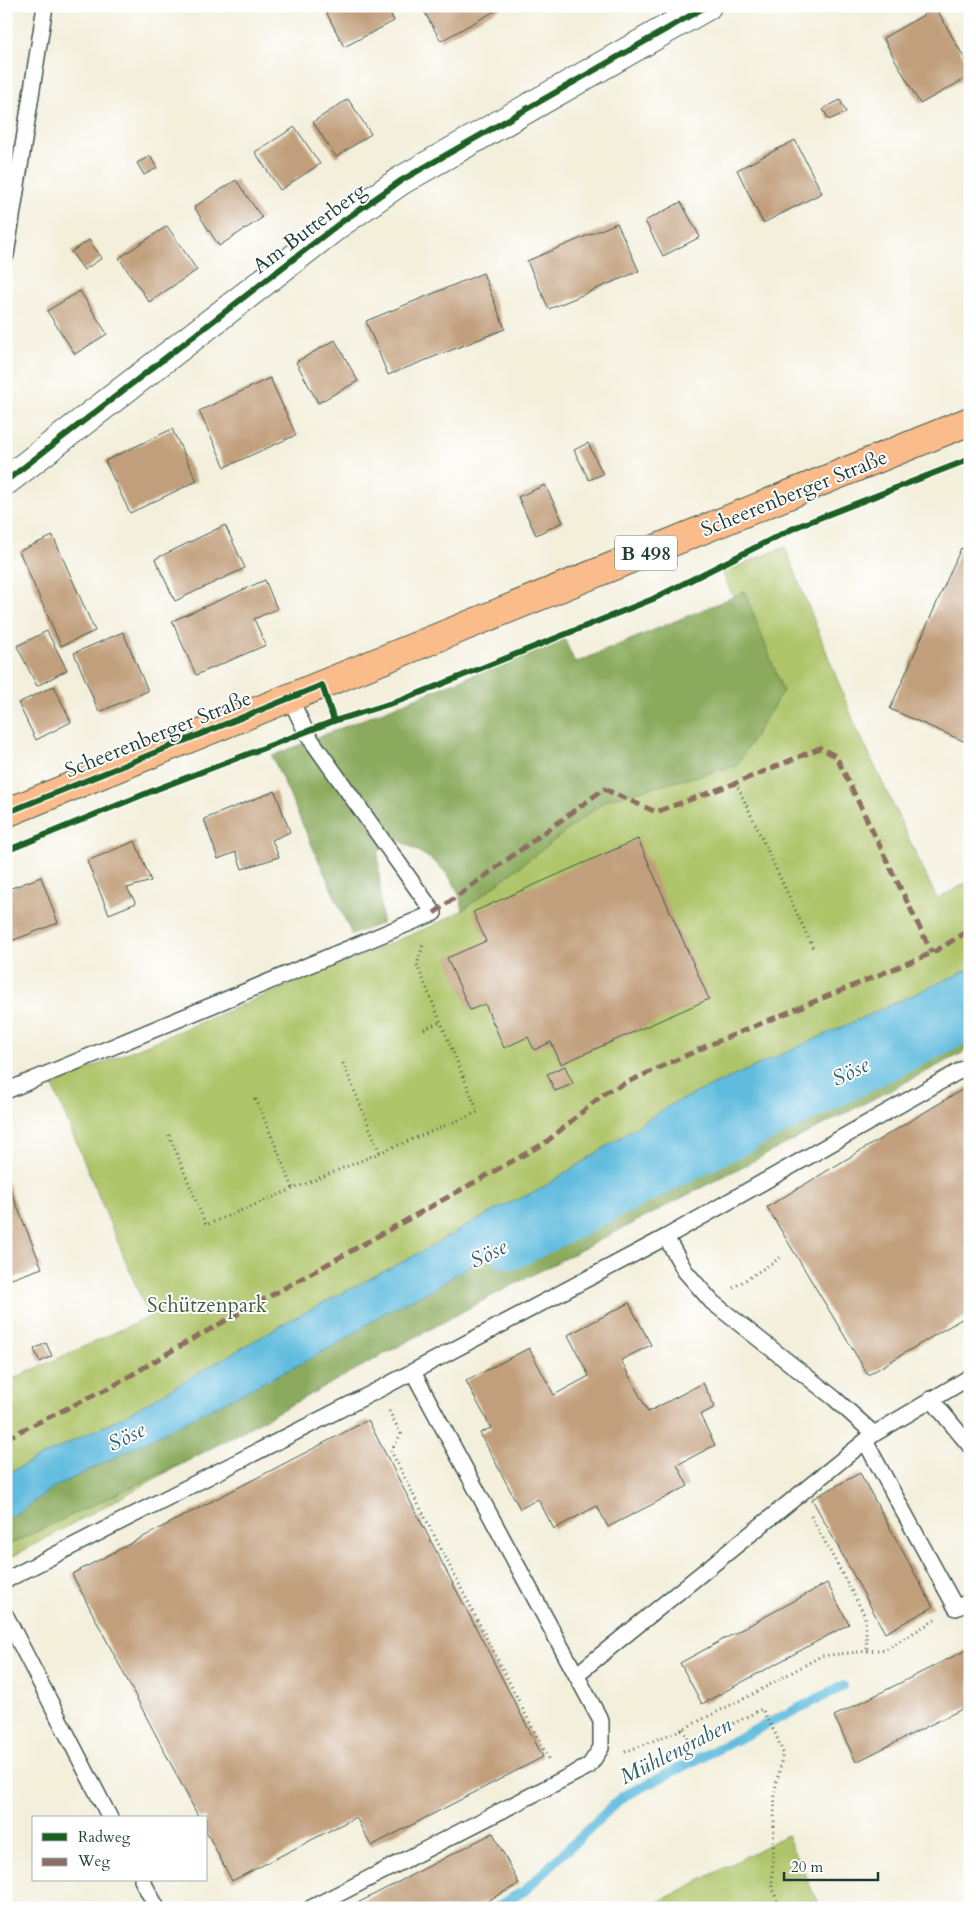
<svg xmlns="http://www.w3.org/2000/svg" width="976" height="1914" font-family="Cardo,serif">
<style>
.green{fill:#afc469;stroke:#67804e}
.forest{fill:#8baa5d;stroke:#557448}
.water{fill:#60bcde;stroke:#407c89}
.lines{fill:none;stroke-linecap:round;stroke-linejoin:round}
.stream{stroke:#60bcde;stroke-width:10}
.river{stroke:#60bcde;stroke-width:56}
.building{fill:#c19f7b}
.lane-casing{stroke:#3f584d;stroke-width:18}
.street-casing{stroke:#3f584d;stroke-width:30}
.primary-casing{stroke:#3f584d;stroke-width:30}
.path{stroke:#3f584d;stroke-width:3;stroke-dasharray:1 4;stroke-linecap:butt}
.lane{stroke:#fff;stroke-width:15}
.street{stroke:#fff;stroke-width:28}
.primary{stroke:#fabc8b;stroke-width:28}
.quiet{stroke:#8d6e63;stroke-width:5;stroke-dasharray:10 5;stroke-linecap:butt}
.cycleway-casing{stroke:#fff;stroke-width:9}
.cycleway{stroke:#1b5e20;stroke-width:6}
.labels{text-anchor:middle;stroke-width:4;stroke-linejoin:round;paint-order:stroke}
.shield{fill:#fff;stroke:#627771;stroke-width:1}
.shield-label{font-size:20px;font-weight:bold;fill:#1f3d34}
.street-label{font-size:21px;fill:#1f3d34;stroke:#fff}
.park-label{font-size:21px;fill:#435f41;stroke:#fff}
.water-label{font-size:22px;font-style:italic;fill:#326367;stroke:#fff}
</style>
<rect width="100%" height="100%" fill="#fff"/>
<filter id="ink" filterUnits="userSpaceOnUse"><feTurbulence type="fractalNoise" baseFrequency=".02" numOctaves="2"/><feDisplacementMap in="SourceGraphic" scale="10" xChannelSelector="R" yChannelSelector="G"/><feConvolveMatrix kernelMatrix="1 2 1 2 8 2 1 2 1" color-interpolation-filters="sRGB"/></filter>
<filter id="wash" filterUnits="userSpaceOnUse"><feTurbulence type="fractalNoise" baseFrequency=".0096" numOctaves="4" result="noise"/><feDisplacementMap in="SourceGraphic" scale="20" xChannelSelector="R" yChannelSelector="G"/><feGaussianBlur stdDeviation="1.12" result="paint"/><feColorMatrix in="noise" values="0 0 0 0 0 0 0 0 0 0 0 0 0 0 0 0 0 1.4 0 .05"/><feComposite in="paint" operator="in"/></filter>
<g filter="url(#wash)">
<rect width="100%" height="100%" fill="#f3efdb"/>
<path class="green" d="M785,547L854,722L937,899L970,881V969L672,1104L539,1190L497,1209L410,1258L290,1320L128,1414L6,1474V1382L149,1317L52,1084L432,926L463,910L608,799L736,766L744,592L733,597L722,572Z
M191,1459L6,1560V1546Z
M787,1835L820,1908H647Z"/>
<path class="forest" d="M745,592L783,691L736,766L608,799L463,910C456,870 430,858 397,839L378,852L382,923L352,935L272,756L564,638L575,663Z
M970,1011V1049L482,1301L191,1459L6,1546V1518L21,1511L50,1489L298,1365L344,1340L384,1313L435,1288L474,1262L628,1181L811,1088L873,1061Z"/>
<path class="water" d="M970,969V1011L873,1061L811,1088L475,1262L435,1288L384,1313L344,1340L298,1365L51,1489L21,1511L6,1518V1474L128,1414L290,1320L410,1258L497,1209L539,1190L672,1104Z"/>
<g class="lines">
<path class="stream" d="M495,1908L524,1891L622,1797L843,1686"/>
<path class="river" d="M511,1241L970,1010"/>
</g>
<g id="blocks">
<path class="building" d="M328,6H387L394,21L344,47L324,8Z
M421,6H504L441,41Z
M936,8L970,68V76L920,104L883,38Z
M348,99L371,134L336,157L313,122Z
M840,100L846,112L829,120L823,109Z
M295,127L320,164L280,190L255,152Z
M795,140L822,193L763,223L737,170Z
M150,156L157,168L144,175L137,163Z
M236,180L262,218L219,246L194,207Z
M681,202L700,237L663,256L645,221Z
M617,223L639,271L549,309L527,261Z
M167,226L197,270L149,302L119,258Z
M89,240L102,258L84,270L71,252Z
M483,273L505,329L388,375L366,321Z
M80,291L107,334L75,354L47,311Z
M335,340L358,381L318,403L296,362Z
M270,378L296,435L225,467L199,411Z
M172,429L197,481L130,513L105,461Z
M588,443L603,474L589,480L574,450Z
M545,485L563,522L536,535L518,497Z
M225,525L245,568L175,601L155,559Z
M53,536L95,631L61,646L19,551Z
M961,548L970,552V744L890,709Z
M265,580L277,609L254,619L266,645L196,675L172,621Z
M47,631L67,670L37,686L17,646Z
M123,632L148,691L99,712L74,653Z
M54,686L71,722L36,740L18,703Z
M275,791L290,832L272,840L279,857L242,869L236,852L218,859L204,819Z
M638,839L709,999L561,1064L551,1042L534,1050L528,1037L504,1048L485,1004L470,1010L447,958L486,941L473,912Z
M135,841L151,881L127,888L136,903L109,914L87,861Z
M41,877L58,923L6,943V890Z
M565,1066L573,1084L555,1091L547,1074Z
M970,1085V1314L868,1375L767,1207Z
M6,1179L42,1268L6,1281Z
M629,1303L651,1345L621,1360L648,1412L703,1383L715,1407L700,1415L715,1445L677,1465L688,1486L608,1527L597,1506L554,1529L538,1499L520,1509L480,1433L491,1428L466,1381L529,1348L554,1395L589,1376L568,1335Z
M46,1343L52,1356L40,1362L34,1349Z
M368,1420L543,1757L371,1846L356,1817L232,1881L206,1831V1818H199L72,1574Z
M860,1473L933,1607L885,1633L812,1499Z
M827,1583L849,1624L702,1704L680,1663Z
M970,1648V1705L856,1762L834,1716Z
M493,1833L519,1884L474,1908H348Z"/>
</g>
</g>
<g filter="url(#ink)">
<use href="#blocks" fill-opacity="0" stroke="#3f584d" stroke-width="1"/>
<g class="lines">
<defs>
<path id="lane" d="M6,255L45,6
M6,1091L434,913L307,734L290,698
M666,1237L685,1271L712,1302L834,1398L874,1434
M931,1399L970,1446
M865,1441L956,1608L970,1601
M6,1580L378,1390L666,1237L970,1065
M6,1616L110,1818
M576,1675L874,1434L970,1377
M142,1880L157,1908
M311,1908L589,1766L601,1748V1721L413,1372"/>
<path id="street" d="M6,481L340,223L402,180L707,6"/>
<path id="primary" d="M6,813L970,421"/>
</defs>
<use href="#lane" class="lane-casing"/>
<use href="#street" class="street-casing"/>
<use href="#primary" class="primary-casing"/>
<path class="path" d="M736,783L813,948
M424,1029L441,1022
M343,1063L380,1153
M256,1099L293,1188
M254,1100L258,1098
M169,1135L206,1225L478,1112L417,965L423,944
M733,1288L783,1256
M389,1411L401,1434L391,1451L549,1760
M811,1516L865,1616L867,1651
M683,1729L691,1745L762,1709L776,1735L783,1753L775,1790L772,1886L779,1908
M625,1752L683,1729L755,1693L821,1656L886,1649L935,1620"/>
<use href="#lane" class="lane"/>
<use href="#street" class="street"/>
<use href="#primary" class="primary"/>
<path class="quiet" d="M434,913L604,789L656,812L736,783L820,748L836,756L932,953
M6,1438L113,1386L173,1350L545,1143L606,1092L709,1045L932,953L970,930"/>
<defs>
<path id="cycleway" d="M6,481L340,223L402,180L707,6
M6,813L322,685L334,721
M6,851L157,789L334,721L402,700L653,599L796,527L970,459"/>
</defs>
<use href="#cycleway" class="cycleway-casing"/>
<use href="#cycleway" class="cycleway"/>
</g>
</g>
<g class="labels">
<rect class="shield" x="615" y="535.5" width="62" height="35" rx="4"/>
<g class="shield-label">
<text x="646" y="560">B 498</text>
</g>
<g class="street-label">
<text transform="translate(309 228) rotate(-37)" y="7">Am Butterberg</text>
<text transform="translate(794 493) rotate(-22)" y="7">Scheerenberger Straße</text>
<text transform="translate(158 734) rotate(-22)" y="7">Scheerenberger Straße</text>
</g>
<g class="park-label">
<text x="207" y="1312">Schützenpark</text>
</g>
<g class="water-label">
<text transform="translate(850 1071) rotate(-27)" y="8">Söse</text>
<text transform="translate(488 1253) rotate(-27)" y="8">Söse</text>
<text transform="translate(126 1436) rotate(-27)" y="8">Söse</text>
<text transform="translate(675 1750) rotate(-27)" y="8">Mühlengraben</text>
</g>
</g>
<rect width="976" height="1914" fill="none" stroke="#fff" stroke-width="25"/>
<rect x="32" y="1816" width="175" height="65" fill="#ffffff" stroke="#a5b1ae"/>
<rect x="42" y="1833" width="25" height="8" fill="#1b5e20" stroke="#a5b1ae"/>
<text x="78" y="1842" font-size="15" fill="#1f3d34">Radweg</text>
<rect x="42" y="1858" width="25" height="8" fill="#8d6e63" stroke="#a5b1ae"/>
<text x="78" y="1866" font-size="15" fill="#1f3d34">Weg</text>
<path d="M784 1872v8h94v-8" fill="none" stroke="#1f3d34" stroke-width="2.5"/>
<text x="791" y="1872" font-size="15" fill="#1f3d34" stroke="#ffffff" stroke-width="4" paint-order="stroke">20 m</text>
</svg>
